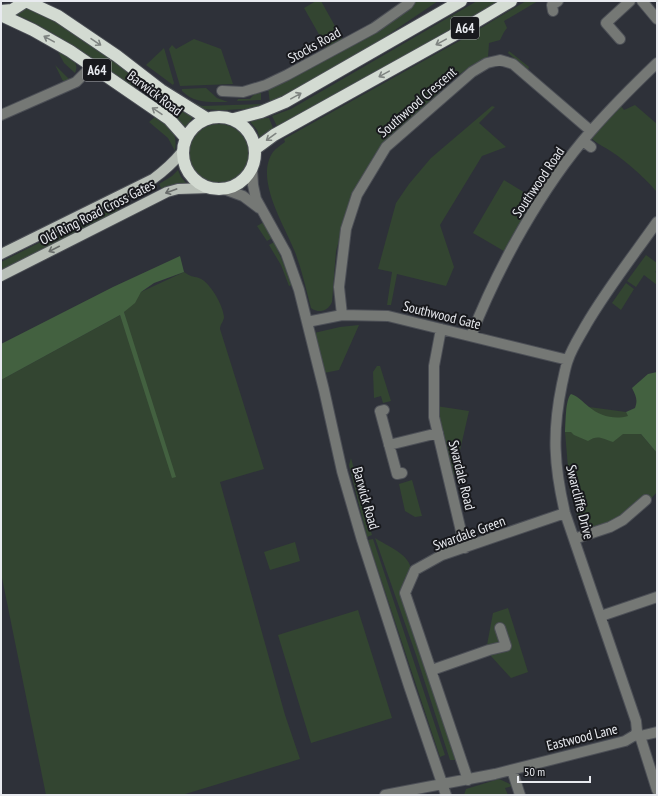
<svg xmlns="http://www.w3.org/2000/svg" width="658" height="796" font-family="'PT Sans Narrow',sans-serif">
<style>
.green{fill:#334531}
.forest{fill:#436140}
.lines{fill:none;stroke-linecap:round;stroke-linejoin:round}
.minor-casing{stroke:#4c4f56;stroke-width:12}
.major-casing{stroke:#4c4f56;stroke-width:12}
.highway-casing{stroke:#4c4f56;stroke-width:14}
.minor{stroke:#757875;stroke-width:10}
.major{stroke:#b8bfb7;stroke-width:10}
.highway{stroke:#d3dbd2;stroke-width:12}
.oneway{stroke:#7f8481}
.oneway2{stroke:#686c6a}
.labels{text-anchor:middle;stroke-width:4;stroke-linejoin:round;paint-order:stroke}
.shield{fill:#18191d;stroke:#aaabb0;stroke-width:1}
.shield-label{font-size:13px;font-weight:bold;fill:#e8eaef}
.street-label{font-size:14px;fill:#e8eaef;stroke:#18191d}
</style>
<rect width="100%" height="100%" fill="#2e3139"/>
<path class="green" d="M316,1H321L345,44L329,52L304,8Z
M414,1H438L373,45L270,104L268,87Z
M477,1H499L425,44L277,126L272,116L291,109Z
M526,1H538L504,21L507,28L504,32L500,40L489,43L488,57L472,65L453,79L375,154L351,199L336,251L332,302C328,311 319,314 311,308C306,289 302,270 295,252C285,226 254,179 273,152C276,148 281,145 285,142L284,139L461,40Z
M26,5L71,30L140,80L134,88C95,61 57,32 13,13Z
M194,39L221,49L233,84L180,86L169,49L172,45L176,49Z
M56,48C66,54 81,60 75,73L64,63Z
M164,48L174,83L173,85L146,65Z
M509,51L529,67L528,70L508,53Z
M55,65L70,80L65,83L63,81Z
M206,88L217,98L228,102C211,102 195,104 182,91V89Z
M261,90V100L237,101L238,99H250L256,92Z
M189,101L202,106L262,104V107C249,109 212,112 201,108C197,107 193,104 189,101Z
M171,103L183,112L193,117L184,129L166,110Z
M635,105L657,124V192C647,180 625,160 612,152C605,147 597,144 591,138L621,106L624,110Z
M492,106L495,107L479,123L506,147L482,156L440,225L454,267L446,286L397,274L391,305H387L392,272L378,269L396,203L409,184L431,158Z
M156,116C170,126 178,131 175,151L168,138L149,122Z
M269,118L273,128L260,139L257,130L248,119Z
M189 154a30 30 0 1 1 60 0a30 30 0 1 1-60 0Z
M178,170L181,177L186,183L162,190L159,184L172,176Z
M504,180L540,202L509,254L473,233Z
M116,204L119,212L1,271V262Z
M264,222L272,238L267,241L257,226Z
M274,242L293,285L289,286L281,265L269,245Z
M646,255L657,263V270L655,272L657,273V285L644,275L636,287L627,281Z
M184,272C191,277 192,276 199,278C210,282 223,305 224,317C224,321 220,324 220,329L264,469L220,482L285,715L300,759L182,795H46L1,573V380L120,315L127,335L130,334L124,312L141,292Z
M626,283L634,289L621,310L612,303Z
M359,325L339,370L324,373L314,333L340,327Z
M377,366H380L391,401L383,403L381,396L374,398L373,372Z
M567,404L626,412L641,434L657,453V492L648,502L608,523L582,531L570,491L565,432Z
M436,406L469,411L453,481Z
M351,458L372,535L367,537L349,465Z
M412,480L422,516L415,517L405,511L399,484Z
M375,538C387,546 410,554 411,570L404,580L402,591L457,760H450L416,655Z
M373,539L445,755L440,757L368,540Z
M295,542L300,561L270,570L264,552Z
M508,608L528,672L511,678L490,655L487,645L493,613Z
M358,610L392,718L311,743L278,635Z
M499,779L512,785L513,786L505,788L508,795H464L466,789Z"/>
<path class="forest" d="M180,256L184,272L154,283L141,292L135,303L124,312L176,477L172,478L120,315L1,380V344L113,287Z
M657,372V453L641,434H623L613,442C603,439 598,434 588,441L574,435L571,432H565C566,423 565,400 571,394C578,396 583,402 589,407C600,416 614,420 628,416L626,412L635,408C638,400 636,396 632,388L648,374Z"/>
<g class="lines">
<defs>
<path id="minor" d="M642,1L657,19
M553,11L552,5L558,1
M620,39L606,23L630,1
M222,91L243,92L266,85L287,75L374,28L408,4L410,1
M1,115L76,82L91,67
M583,141L591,147
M252,168L253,185L256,199L286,253L299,290L324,390L342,471L362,540L409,686L446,795
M224,189L243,196L259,208
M342,315L339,287L346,229L357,195L386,147L472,72L487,63L500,60L513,64L591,131
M307,322L342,315L388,316L568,360
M441,329L434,366V417L465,548
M471,336C498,267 542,187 591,131C612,107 634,85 657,63
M384,410L380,411L397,474L402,473
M389,445L438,433
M574,539L610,527L623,520L646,500
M601,616L657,597
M432,670L489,650L506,646L500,628
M635,735L637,731L636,721L565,513C554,466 552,432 562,384C564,376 565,368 568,360C572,348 580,336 586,325C607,289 633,256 657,222
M640,736L657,790
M512,770L520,795
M468,780L405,593L415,570L442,555L565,513
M385,795L495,774L625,741L635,735L640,736L657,732"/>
<path id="major" d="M1,254L153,179C164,171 173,163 182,152
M1,276L167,192L178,189L209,188"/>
<path id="highway" d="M26,1L58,16L117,56L161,90L206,118
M1,11L12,10L26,1
M1,15L33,30L70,51L169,119L185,137
M183 153a36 36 0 1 1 72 0a36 36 0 1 1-72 0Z
M234,119L261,112L285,102L461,1
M255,149L274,135L452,36L511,1"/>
</defs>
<use href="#minor" class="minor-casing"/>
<use href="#major" class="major-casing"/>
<use href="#highway" class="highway-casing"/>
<use href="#minor" class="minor"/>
<use href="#major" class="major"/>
<use href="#highway" class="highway"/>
</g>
<defs><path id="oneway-shaft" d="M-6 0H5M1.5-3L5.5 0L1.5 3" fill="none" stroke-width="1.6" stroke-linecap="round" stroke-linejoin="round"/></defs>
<g class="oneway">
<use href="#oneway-shaft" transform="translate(49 39) rotate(-151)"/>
<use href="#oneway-shaft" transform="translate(96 42) rotate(34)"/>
<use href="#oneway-shaft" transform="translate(441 42) rotate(151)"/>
<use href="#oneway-shaft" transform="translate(384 74) rotate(151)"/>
<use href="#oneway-shaft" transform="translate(296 96) rotate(-29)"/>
<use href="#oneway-shaft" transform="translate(157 111) rotate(-146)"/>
<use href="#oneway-shaft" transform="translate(271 137) rotate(144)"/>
</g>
<g class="oneway2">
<use href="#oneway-shaft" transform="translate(171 191) rotate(160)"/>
<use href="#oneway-shaft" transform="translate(54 249) rotate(153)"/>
</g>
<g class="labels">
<g class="shield">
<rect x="451" y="17" width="28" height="22" rx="3"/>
<rect x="83" y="59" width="28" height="22" rx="3"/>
</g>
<g class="shield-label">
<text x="465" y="33">A64</text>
<text x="97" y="75">A64</text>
</g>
<g class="street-label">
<text transform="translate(314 45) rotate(-29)" y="5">Stocks Road</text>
<text transform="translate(155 93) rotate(37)" y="5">Barwick Road</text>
<text transform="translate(417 102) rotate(-41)" y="5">Southwood Crescent</text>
<text transform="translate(538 182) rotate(-56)" y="5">Southwood Road</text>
<text transform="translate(97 212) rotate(-27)" y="5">Old Ring Road Cross Gates</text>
<text transform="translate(442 315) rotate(14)" y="5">Southwood Gate</text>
<text transform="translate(462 475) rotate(76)" y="5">Swardale Road</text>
<text transform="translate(366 498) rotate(74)" y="5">Barwick Road</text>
<text transform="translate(580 502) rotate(76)" y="5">Swarcliffe Drive</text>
<text transform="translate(469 533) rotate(-20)" y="5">Swardale Green</text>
<text transform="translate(582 737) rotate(-14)" y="5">Eastwood Lane</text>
</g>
</g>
<rect width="658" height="796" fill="none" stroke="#e8eaef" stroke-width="4"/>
<path d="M518 776v6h72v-6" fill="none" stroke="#e8eaef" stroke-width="2"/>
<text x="524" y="776" font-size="12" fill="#e8eaef" stroke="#18191d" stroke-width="3" paint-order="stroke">50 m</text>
</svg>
